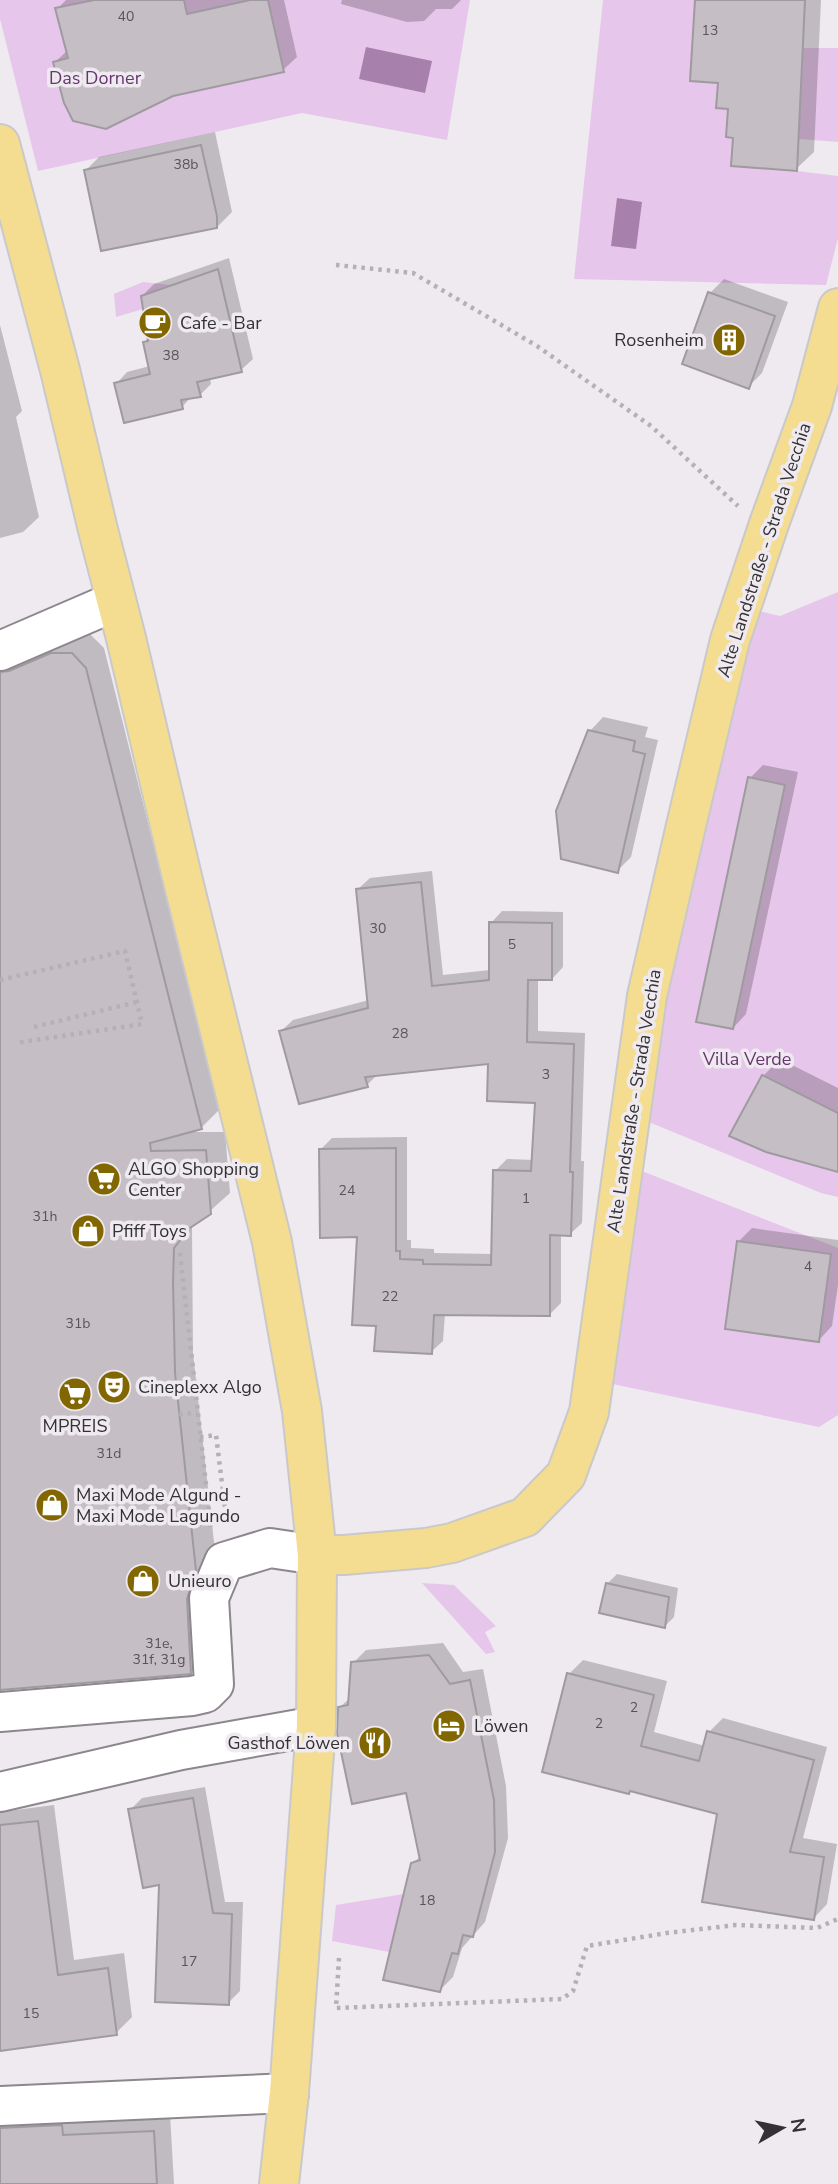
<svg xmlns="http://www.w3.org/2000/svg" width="838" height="2184" font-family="'Nunito Sans',sans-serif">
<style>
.green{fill:#e6c6ea}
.water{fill:#a780ab}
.shadow{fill:#0003}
.building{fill:#c5bfc5;stroke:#9f9aa0;stroke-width:2}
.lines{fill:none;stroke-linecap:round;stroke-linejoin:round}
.minor-casing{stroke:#8c878c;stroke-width:42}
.major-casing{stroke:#cac9ca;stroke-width:42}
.path{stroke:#b4b0b5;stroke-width:4.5;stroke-dasharray:3.5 5;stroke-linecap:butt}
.minor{stroke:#fff;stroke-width:38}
.major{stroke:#f4dc91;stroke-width:38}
.labels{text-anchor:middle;stroke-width:7;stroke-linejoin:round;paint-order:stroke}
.number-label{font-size:14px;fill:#585458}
.park-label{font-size:18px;fill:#67366e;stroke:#efeaf0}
.poi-label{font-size:18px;fill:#333133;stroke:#efeaf0;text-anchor:start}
.street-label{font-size:18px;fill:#333133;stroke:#efeaf0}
</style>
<rect width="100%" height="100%" fill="#efeaf0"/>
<path class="green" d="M0,0H470L447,140L302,113L38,171L0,19Z
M603,0H695L718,83L716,108L728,109L726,137L733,138L797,171L838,176V238L826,285L574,279Z
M803,48H838V142L799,139Z
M143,282L171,285L141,296L143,309L116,317L114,294Z
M838,592V1197L821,1193L644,1120L664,998L754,610L780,616Z
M624,1164L838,1248V1415L819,1427L593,1380Z
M422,1583L454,1585L496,1626L485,1632L495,1652L486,1654Z
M404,1894L389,1952L332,1941L336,1905Z"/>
<path class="water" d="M366,47L432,61L425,93L359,79Z
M617,198L642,202L636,249L611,246Z"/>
<path class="shadow" d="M66,0H284L297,57L283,70L55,62L68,50L57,9Z
M342,0H461L452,9H436L424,21L407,22L341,4Z
M697,0H821L814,152L796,169L735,136L729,107Z
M215,132L232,212L218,226L102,249L85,171L99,157Z
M229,258L253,359L241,370L210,378L211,384L200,395L192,396L182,407L116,384L127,372L150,366L144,342L149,338L142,296L154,284Z
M724,279L788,302L762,373L748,387L710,293Z
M0,325L22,411L16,417L39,517L23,532L0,538Z
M71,635H91L104,648L220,1109L201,1128L189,1132H225L230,1193L192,1227L193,1353L215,1551L210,1653L191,1672L0,1688V664Z
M603,717L648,727L645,737L658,740L631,857L617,871L590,731Z
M763,765L798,772L746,1014L733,1028L750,778Z
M432,871L443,975L490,970L491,923L502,911L563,912V967L552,979L538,978V1031L585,1033L581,1161H584L582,1223L570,1234H561V1303L549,1315L445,1314L443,1341L431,1352L377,1324L359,1236L320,1150L332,1138L407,1137V1240H411V1248L434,1249V1253L493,1254L495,1171L507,1159L534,1160L536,1101L490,1062L378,1074L367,1085L281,1031L293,1020L369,1000L358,889L370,878Z
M780,1059L838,1088V1170L763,1076Z
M752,1228L838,1240V1285L832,1326L819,1340L738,1242Z
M617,1574L678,1588L674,1617L664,1627L607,1584Z
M443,1643L463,1672L483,1669L506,1786L508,1838L485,1922L462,1948L453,1977L440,1990L413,1864L421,1855L407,1791L340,1707L351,1697L353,1663L366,1650Z
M583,1660L667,1681L654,1732L705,1746L709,1732L723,1718L827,1747L803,1838L837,1844L827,1904L814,1918L719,1813L631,1789L569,1674Z
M205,1787L225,1902H243L240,1991L228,2003L161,1883L130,1810L142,1798Z
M54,1805L74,1960L124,1953L132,2017L116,2033L0,2049V1812Z
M0,2109L170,2114L174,2184H0Z"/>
<path class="building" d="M94,0H184L187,14L250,0H268L284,72L173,96L106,129L73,121L64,103L53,62L68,58L55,8Z
M695,0H805L797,171L731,166L733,138L726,137L728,109L716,108L718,83L690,81Z
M201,145L217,216V228L101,251L84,170Z
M218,269L242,372L197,382L201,397L181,400L183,409L124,423L114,383L150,374L143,342L148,341L141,296Z
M708,292L775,316L749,389L682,364Z
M51,653H72L86,668L202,1129L150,1143L151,1151L206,1150L211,1214L190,1228L174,1248L173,1282L175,1373L196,1571L187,1599L191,1674L0,1690V672L9,671Z
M588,730L635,741L633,751L645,754L618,873L561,859L556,811Z
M748,777L785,785L733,1029L696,1022Z
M421,882L432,986L489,980V922L552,923V980H528L527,1042L574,1044L570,1172H573L571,1236L550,1235V1316L434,1315L432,1354L374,1351L376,1326L352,1325L357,1237L320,1238L319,1149L396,1148V1251H400V1259L423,1260V1264L491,1265L493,1170L531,1171L535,1103L487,1101L488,1064L365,1077L368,1087L299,1104L279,1031L368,1008L356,889Z
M762,1075L838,1113V1172L766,1152L729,1136Z
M737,1241L831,1254L819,1342L725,1329Z
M606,1583L669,1597L665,1628L599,1613Z
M429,1655L450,1684L470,1680L494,1800L495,1852L473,1937L463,1935L458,1954L452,1953L440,1992L383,1980L411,1863L420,1860L406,1793L352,1804L337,1733L338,1707L348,1705L351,1662Z
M567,1673L654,1695L641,1746L699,1761L707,1731L814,1760L790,1852L824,1857L814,1920L702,1902L717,1814L630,1791L629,1794L542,1772Z
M193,1798L213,1913L232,1914L229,2005L155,2002L159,1885L143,1888L128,1809Z
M38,1821L58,1975L108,1968L117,2035L0,2051V1825Z
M62,2125L63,2135L154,2131L157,2184H0V2128Z"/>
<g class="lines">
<defs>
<path id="minor" d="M0,651L116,601
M0,1712L192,1696L205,1693L214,1684L209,1598L224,1562L270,1548L317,1555
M0,1792L181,1750L316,1726
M0,2106L289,2093"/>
<path id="major" d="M0,144L60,370L98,530L126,638L183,881L272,1242L302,1411L317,1555L316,1726L289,2093L279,2184
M317,1555H344L426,1548L452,1543L525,1517L566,1475L589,1412L647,996L685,830L730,640L770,521L812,406L838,308"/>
</defs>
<use href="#minor" class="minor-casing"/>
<use href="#major" class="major-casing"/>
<path class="path" d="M336,265L413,273L537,346L651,426L738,506
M0,980L125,951L142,1024L16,1043
M34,1027L137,1002
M180,1253L211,1529
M179,1414L197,1413
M200,1437L216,1435L227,1524
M339,1958L336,2008L562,1999L573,1991L587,1946L667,1933L736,1925L817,1928L838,1919"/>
<use href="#minor" class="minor"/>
<use href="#major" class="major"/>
</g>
<defs>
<symbol id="cafe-disc" viewBox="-11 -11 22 22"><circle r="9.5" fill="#826700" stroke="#efeaf0"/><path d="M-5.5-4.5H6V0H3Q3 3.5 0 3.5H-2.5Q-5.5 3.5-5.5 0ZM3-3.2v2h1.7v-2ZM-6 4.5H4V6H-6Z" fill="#fff"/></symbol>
<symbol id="building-disc" viewBox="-11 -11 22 22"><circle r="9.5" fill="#826700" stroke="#efeaf0"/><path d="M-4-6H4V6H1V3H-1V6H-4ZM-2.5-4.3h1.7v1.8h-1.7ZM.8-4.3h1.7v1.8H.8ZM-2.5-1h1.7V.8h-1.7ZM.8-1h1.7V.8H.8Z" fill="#fff"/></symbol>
<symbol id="supermarket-disc" viewBox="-11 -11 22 22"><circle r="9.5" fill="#826700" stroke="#efeaf0"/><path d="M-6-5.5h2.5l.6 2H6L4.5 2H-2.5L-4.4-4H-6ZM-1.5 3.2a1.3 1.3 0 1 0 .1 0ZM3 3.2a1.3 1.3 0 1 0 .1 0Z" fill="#fff"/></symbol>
<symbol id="shop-disc" viewBox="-11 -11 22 22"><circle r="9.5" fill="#826700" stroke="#efeaf0"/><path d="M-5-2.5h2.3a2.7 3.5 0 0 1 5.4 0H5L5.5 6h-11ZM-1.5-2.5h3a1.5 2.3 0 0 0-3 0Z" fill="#fff"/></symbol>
<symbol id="theatre-disc" viewBox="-11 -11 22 22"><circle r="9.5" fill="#826700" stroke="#efeaf0"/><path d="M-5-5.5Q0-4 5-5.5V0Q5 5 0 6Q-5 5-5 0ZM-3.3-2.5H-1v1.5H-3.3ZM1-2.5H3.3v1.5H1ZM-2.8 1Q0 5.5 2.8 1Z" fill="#fff"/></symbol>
<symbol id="hotel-disc" viewBox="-11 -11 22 22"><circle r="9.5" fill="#826700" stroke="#efeaf0"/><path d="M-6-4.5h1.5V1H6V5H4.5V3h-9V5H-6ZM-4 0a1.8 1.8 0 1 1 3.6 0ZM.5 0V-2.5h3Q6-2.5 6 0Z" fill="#fff"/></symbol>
<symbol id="restaurant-disc" viewBox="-11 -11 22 22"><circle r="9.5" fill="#826700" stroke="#efeaf0"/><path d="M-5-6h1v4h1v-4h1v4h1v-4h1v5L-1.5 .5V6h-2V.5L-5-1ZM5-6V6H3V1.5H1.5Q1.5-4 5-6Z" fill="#fff"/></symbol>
</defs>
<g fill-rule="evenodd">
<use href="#cafe-disc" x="136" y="304" width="38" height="38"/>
<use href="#building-disc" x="710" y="321" width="38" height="38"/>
<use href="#supermarket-disc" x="85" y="1160" width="38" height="38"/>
<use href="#shop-disc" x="69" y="1212" width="38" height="38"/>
<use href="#theatre-disc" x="95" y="1368" width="38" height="38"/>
<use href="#supermarket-disc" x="56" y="1375" width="38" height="38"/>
<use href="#shop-disc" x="33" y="1486" width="38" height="38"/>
<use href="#shop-disc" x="124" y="1562" width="38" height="38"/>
<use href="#hotel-disc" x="430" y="1707" width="38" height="38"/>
<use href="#restaurant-disc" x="356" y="1724" width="38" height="38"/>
</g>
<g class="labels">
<g class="number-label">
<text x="126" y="21">40</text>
<text x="710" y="35">13</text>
<text x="186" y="169">38b</text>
<text x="171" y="360">38</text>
<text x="378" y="933">30</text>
<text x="512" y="949">5</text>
<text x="400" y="1038">28</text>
<text x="546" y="1079">3</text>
<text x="347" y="1195">24</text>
<text x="526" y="1203">1</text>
<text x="45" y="1221">31h</text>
<text x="808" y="1271">4</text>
<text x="390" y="1301">22</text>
<text x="78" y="1328">31b</text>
<text x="109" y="1458">31d</text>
<text x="159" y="1648">31e,<tspan x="159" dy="16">31f, 31g</tspan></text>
<text x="634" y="1712">2</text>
<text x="599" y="1728">2</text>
<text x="427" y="1905">18</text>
<text x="189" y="1966">17</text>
<text x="31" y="2018">15</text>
</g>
<g class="park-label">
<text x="95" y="84">Das Dorner</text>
<text x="747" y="1065">Villa Verde</text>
</g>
<g class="poi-label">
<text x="180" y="329">Cafe - Bar</text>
<text x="704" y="346" text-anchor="end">Rosenheim</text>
<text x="128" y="1175">ALGO Shopping<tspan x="128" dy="21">Center</tspan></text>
<text x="112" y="1237">Pfiff Toys</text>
<text x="138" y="1393">Cineplexx Algo</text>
<text x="75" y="1432" text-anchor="middle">MPREIS</text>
<text x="76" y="1501">Maxi Mode Algund -<tspan x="76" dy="21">Maxi Mode Lagundo</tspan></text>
<text x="168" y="1587">Unieuro</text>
<text x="474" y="1732">Löwen</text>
<text x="350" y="1749" text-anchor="end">Gasthof Löwen</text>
</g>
<g class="street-label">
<text transform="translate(764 550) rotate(-72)" y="6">Alte Landstraße - Strada Vecchia</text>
<text transform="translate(634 1101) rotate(-81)" y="6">Alte Landstraße - Strada Vecchia</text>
</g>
</g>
<g transform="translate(782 2128) rotate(81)" stroke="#efeaf0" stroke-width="5" paint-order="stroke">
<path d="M0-5L12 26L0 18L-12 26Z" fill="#333133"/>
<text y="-10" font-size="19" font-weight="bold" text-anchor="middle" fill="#333133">N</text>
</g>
</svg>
